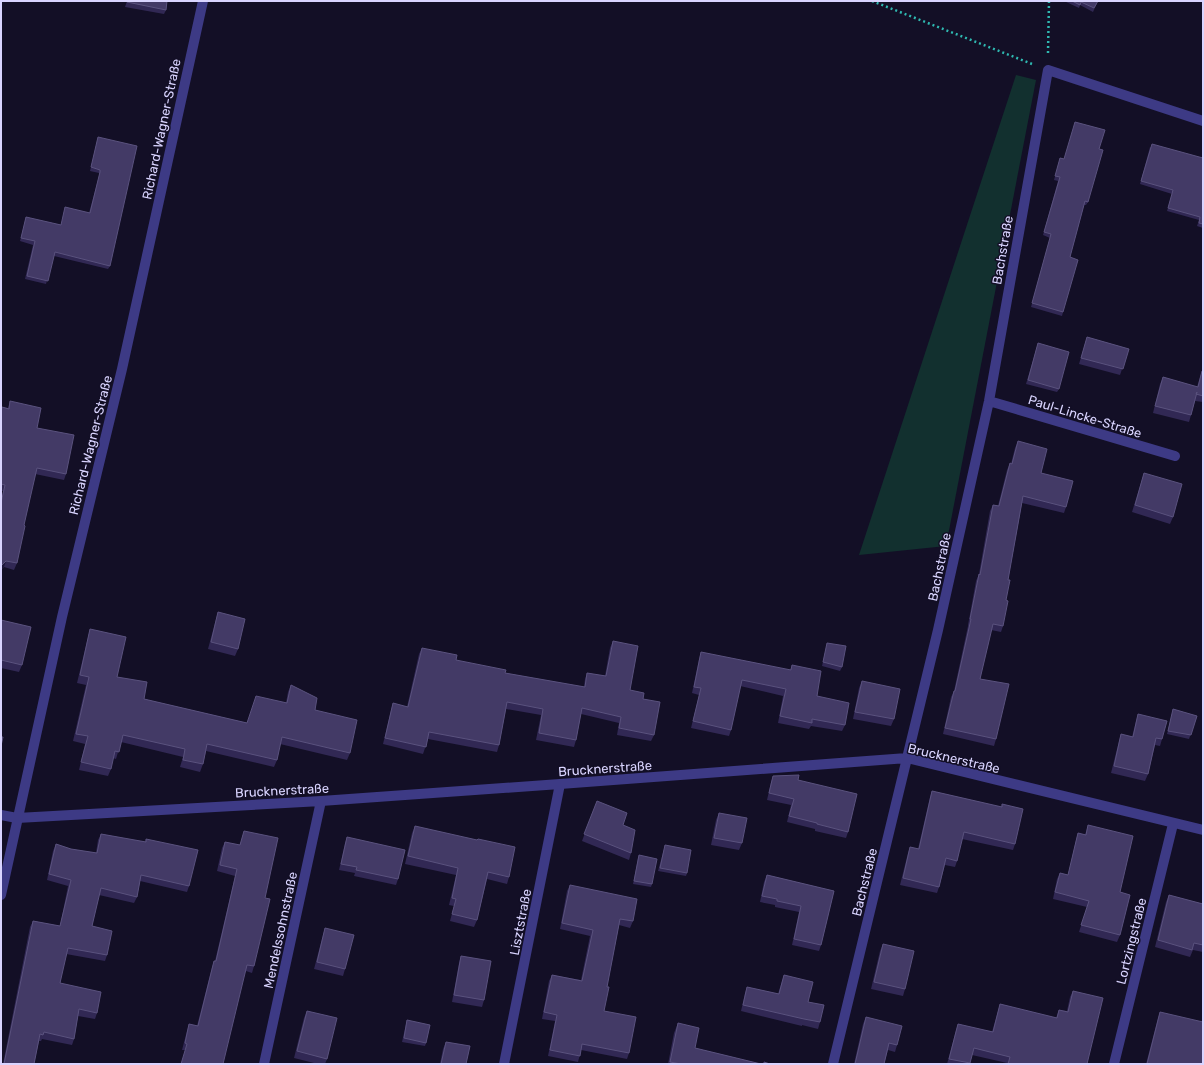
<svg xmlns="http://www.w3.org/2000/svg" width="1204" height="1065" font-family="Rubik,sans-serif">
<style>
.green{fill:#12302f}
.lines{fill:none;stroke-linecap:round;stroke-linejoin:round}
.path{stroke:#2fb8b0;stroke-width:2.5;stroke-dasharray:2 3;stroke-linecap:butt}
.minor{stroke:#3d3a85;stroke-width:10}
.wall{fill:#312854}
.shaded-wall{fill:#1d163a}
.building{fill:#433a66;stroke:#5a527e}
.labels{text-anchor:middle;stroke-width:3;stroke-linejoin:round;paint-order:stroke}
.street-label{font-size:13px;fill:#d9d4ff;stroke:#130f26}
</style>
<rect width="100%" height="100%" fill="#130f26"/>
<path class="green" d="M1016,75L1036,80L946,546L859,555Z"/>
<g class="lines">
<path class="path" d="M872,1L1032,64
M1048,53L1049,1"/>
<path class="minor" d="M989,401L1175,456
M1,815L17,818L321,801L560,784L907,758L1203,830
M1,895L62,617L122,369L203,1
M264,1064L321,801
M504,1064L560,784
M833,1064L938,630L989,401L1048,70L1203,121
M1114,1064L1173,824"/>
</g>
<path class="wall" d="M127,1H167L166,10L164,14L125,7Z
M1064,1H1098L1093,12L1080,5L1079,8Z
M98,137L110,266L108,269L54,256L46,284L25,279L33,245L20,241L26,217L61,225L65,207L89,213L99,176V173L90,171Z
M1150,147L1203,158V228L1197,226L1199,220L1167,211L1172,194L1140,184Z
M1099,149L1088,202L1086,205H1084L1070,257L1063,312L1062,316L1031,307L1050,238L1043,235L1058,181L1054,180L1060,158L1064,159Z
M1087,337L1129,349L1120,375L1079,364Z
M1038,343L1059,389L1057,392L1026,384Z
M1202,371H1203V402L1195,401L1189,422L1153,413L1160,384L1163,377L1197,387L1200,377Z
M10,401L37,428L66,474L64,480L35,474L24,525L17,563L14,570L4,567L1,570V499L3,491H1V411L2,407L8,408Z
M1018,441L1066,507L1064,513L1022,503L1008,580L1003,626L1001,632L991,630L980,679L996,739L994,746L943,734L951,697L954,691L968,626V625L976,581L979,574L990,511L993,505L998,506L1007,470L1010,463L1011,464L1015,448Z
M1144,473L1173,517L1170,524L1132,512Z
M218,612L238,649L235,656L208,649L216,619Z
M1,620L22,665L19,672L1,668Z
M90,629L117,677L144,699L247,723L286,703L288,692L291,685L315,710L350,753L347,760L280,744L277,760L274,767L206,751L203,764L200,772L180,767L183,757L121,742L116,759L113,758L111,769L108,776L79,770L85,744L73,741L86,685L77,683L88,637Z
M613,641L630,690L643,699L654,735L651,741L617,735L619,723L581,714L576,740L574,747L536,740L541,715L506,709L499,745L497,752L428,739L423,754L383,744L391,710L393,703L407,707L419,654L422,648L456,660L505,673L584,687L585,679L587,673L605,676L610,648Z
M827,643L842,667L840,671L822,666Z
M701,652L790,670L792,665L817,696L845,725L842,731L811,726L809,729L778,723L783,696L740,686L731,730L729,736L691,728L699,695L692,693L699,659Z
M862,681L894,719L891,726L853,719L859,688Z
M1173,709L1197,716L1189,739L1167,734Z
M1138,714L1162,739L1160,746L1155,745L1148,774L1145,781L1111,773L1119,741L1121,734L1132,737L1136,721Z
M773,776L798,780L848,832L846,838L815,831V829L787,822L791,805L767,800L771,782Z
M932,791L1001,807L1002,804L1015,844L1013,850L962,839L957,861L955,867L945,865L939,887L937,893L900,885L908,853L910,847L918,849L930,797Z
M597,801L623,825L631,853L629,860L582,841Z
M719,813L742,843L739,850L711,845L716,820Z
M1088,825L1120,892V935L1117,942L1079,932L1087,907L1053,899L1057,879L1060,873L1068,875L1076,840L1078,833L1085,835Z
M415,826L509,877L507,884L487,879L477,920L474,927L450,921L454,906L449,905L456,875L405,864L412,833Z
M244,831L265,898L254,966L252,973L246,971L185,1050H182L187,1031L189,1024L197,1026L212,967L214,961H215L235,876L217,871L222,848L225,842L240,845Z
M101,834L145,842L146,839L189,886L187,892L140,881L137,897L134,903L99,895L92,926L107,955L105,961L66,954L60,983L97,1013L95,1019L78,1016L74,1039L72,1045L42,1039L41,1041H39L34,1064H3L30,927L33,921L60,926L68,886L47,880L53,851L56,844L71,849L96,853L98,840Z
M347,837L398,879L396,885L354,876L355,873L339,870L345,843Z
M665,845L687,873L686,876L658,871Z
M639,855L652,884L651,887L633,884L638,858Z
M767,875L834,891L821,945L819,951L792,945L799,912L775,907V905L760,902L764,882Z
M570,885L633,921L630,928L619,925L607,987L604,1011L629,1053L627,1059L581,1050L578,1062L548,1056L555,1021L542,1019L549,981L552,975L581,980L590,936L560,929L567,891Z
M1169,895L1203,904V952L1193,950L1190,957L1155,947L1166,902Z
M325,928L345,969L343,976L314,969L323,935Z
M883,944L905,989L903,996L871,989L880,951Z
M461,956L484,1000L482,1007L452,1002L459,963Z
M784,975L808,1002L820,1022L818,1029L802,1025V1026L741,1011L745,993L747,987L778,994L782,981Z
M1073,991L1087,1064H1007V1063L972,1055L970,1064H947L956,1030L958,1024L992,1032L1000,1004L1056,1018L1059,1010L1067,1011L1070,997Z
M307,1011L327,1059L325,1064H318L294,1058L304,1018Z
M1160,1012L1203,1064H1146L1158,1018Z
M866,1017L897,1045L895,1052L888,1050L884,1064H854L863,1024Z
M407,1020L426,1043L425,1046L402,1042L406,1024Z
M678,1023L695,1048L761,1064H668L674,1033Z
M446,1042L466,1064H440L443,1049Z"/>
<path class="shaded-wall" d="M6,561L4,567L1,570V566Z"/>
<path class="building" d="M127,1H167L166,10L127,2Z
M1072,1H1098L1094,8L1081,2L1080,5Z
M1075,122L1105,130L1099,149L1103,150L1088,202L1085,201L1070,257L1078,260L1063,312L1032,303L1051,234L1044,232L1060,177L1055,176L1060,158L1064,159Z
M98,137L137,146L110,266L55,252L48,281L27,276L35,241L21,238L26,217L61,225L65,207L90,213L100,172V170L91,167Z
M1152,144L1203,158V224L1199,223L1200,217L1168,208L1173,190L1141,181Z
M1087,337L1129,349L1123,369L1081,358Z
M1038,343L1069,352L1059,389L1028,380Z
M1202,371H1203V396L1196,394L1197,392L1191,415L1155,406L1163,377L1198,387Z
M10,401L41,408L37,428L74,435L66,474L37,468L24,525L25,526L17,563L6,561L1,566V503L5,485L1,484V414L2,407L9,409Z
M1018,441L1047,449L1041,473L1073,481L1066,507L1023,496L1008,580H1010L1006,600L1008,601L1003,626L993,624L980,679L1009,684L996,739L945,728L954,691H955L971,619H970L979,574L980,575L993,505L999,506L1010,463L1012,464Z
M1144,473L1182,484L1173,517L1135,505Z
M218,612L245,619L238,649L211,642Z
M1,620L31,627L22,665L1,660Z
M90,629L126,637L117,677L147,682L144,699L247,723L256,696L287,703L291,685L317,698L315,710L357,720L350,753L282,737L277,760L207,744L203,764L183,760L185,749L123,735L119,752L115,751L111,769L81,762L88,736L76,734L89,677L80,675Z
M613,641L638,646L630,690L644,693L643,699L660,702L654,735L619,728L621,717L582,708L576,740L539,733L543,709L507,702L499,745L429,732L426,747L385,738L393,703L408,707L422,648L457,655L456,660L506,670L505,673L585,687L587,673L606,676Z
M827,643L846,646L842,667L823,662Z
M701,652L791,670L792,665L821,671L817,696L849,703L845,725L812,719V723L780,716L786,689L742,680L731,730L693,721L701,688L694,687Z
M862,681L900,689L894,719L855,712Z
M1173,709L1197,716L1191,735L1168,731Z
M1138,714L1167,721L1162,739L1156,738L1148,774L1114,766L1121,734L1133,737Z
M1,737H3L1,746Z
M799,775L798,780L857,794L848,832L817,824V823L789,816L794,799L769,793L773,776Z
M932,791L1002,807V804L1023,809L1015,844L964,832L957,861L946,858L939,887L903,878L910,847L919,849Z
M597,801L627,813L623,825L635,830L631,853L584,834Z
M719,813L747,818L742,843L714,838Z
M1088,825L1133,836L1120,892L1130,895L1120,935L1081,925L1089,901L1055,892L1060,873L1068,875L1078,833L1086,835Z
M415,826L477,840L478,839L515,847L509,877L488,872L477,920L452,914L456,899L452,898L458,868L408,856Z
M244,831L278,838L265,898L270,899L254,966L247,965L223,1064H181L187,1044L185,1043L189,1024L198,1026L214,961H216L237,869L220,865L225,842L240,845Z
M101,834L146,842V839L198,850L189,886L141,875L137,897L101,888L92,926L112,931L107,955L68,948L60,983L101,992L97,1013L79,1009L74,1039L44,1032L43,1035L40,1034L34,1064H4L33,921L60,926L71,880L49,874L56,844L71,849L97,853Z
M347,837L405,850L398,879L356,870L357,867L341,864Z
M665,845L691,850L687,873L660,868Z
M639,855L657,859L652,884L634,881Z
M767,875L834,891L821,945L794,939L801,906L777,901V899L762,896Z
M570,885L637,899L633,921L620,919L607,987H609L604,1011L636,1017L629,1053L582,1044L580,1056L550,1050L557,1015L544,1012L552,975L582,981L593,930L562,923Z
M1169,895L1203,904V945L1194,943L1192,950L1158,940Z
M325,928L354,935L345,969L317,962Z
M883,944L914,951L905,989L874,982Z
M461,956L491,961L484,1000L454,995Z
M784,975L813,982L808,1002L824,1005L820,1022L804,1019L743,1005L747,987L779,994Z
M1073,991L1103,998L1087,1064H1008L1010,1057L974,1048L970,1063L949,1059L958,1024L993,1032L1000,1004L1057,1018L1059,1010L1068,1012Z
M307,1011L337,1018L327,1059L297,1051Z
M1160,1012L1203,1022V1064H1147Z
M866,1017L902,1026L897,1045L889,1043L884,1064H855Z
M407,1020L430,1025L426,1043L404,1038Z
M678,1023L699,1028L695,1048L761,1064H681L670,1062Z
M446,1042L470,1046L466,1064H441Z
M764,1062L770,1064H764Z"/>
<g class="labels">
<g class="street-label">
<text transform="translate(161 129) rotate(-78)" y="5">Richard-Wagner-Straße</text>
<text transform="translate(1002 250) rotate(-80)" y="5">Bachstraße</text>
<text transform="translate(1085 416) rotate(17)" y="5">Paul-Lincke-Straße</text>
<text transform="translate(90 445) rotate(-76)" y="5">Richard-Wagner-Straße</text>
<text transform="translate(939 567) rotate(-78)" y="5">Bachstraße</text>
<text transform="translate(954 758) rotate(13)" y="5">Brucknerstraße</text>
<text transform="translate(605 768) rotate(-4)" y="5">Brucknerstraße</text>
<text transform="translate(282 790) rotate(-3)" y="5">Brucknerstraße</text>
<text transform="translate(864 882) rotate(-76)" y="5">Bachstraße</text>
<text transform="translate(520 922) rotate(-79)" y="5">Lisztstraße</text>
<text transform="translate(280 930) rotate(-78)" y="5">Mendelssohnstraße</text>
<text transform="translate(1131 941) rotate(-76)" y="5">Lortzingstraße</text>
</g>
</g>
<rect width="1204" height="1065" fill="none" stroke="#d9d4ff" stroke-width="4"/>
</svg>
